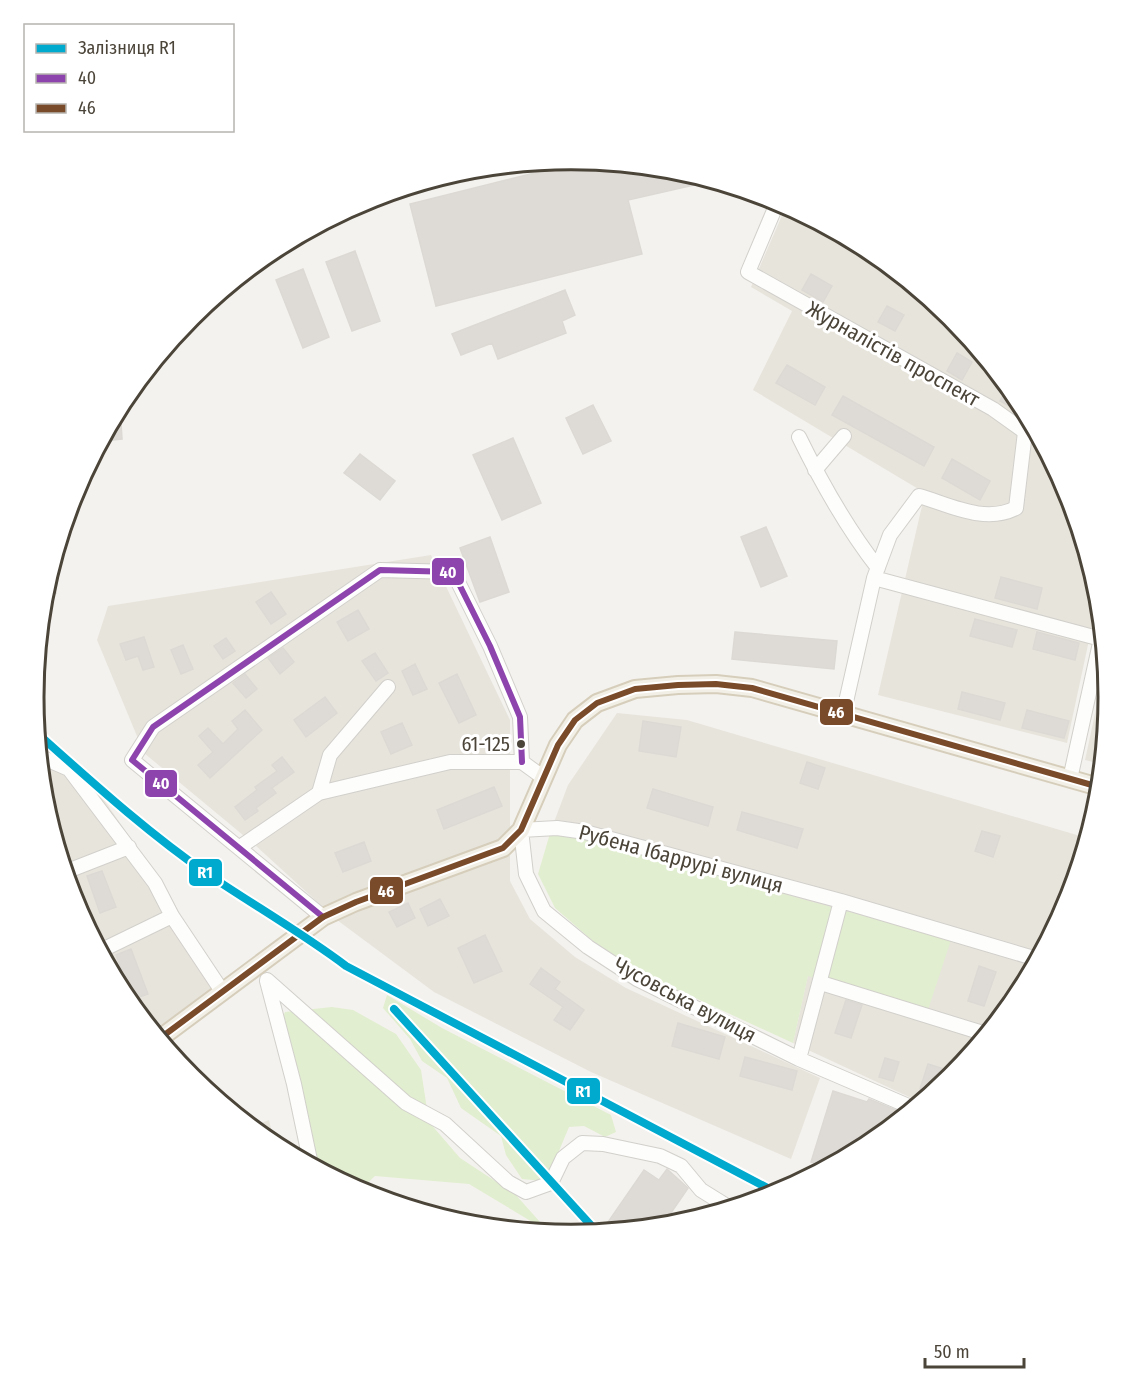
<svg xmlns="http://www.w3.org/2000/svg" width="1141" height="1394" font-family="'Fira Sans Condensed',sans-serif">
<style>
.residential{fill:#e7e4dc}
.green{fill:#e1eecf}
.building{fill:#dedbd6;stroke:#dcd9d4;stroke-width:1.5}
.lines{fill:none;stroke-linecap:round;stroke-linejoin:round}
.minor-casing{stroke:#d2d0cb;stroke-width:16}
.major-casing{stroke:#d6cebb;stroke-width:20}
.minor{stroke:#fdfdfc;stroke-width:14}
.major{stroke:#f2efe6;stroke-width:16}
.bus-1-casing{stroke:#fff;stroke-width:10}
.bus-2-casing{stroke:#fff;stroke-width:10}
.bus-1{stroke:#8e44ad;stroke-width:6}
.bus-2{stroke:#7a4b2a;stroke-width:6}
.rail-1-casing{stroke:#fff;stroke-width:12}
.rail-1{stroke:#00a9ce;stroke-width:8}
.bus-dot{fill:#4b4439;stroke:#fff;stroke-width:2}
.labels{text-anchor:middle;stroke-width:6;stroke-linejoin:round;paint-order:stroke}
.bus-label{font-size:20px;fill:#4b4439;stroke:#fff;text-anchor:end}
.street-label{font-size:21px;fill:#4b4439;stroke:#fff}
.rim{fill:none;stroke:#4b4439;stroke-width:3}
.line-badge{stroke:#fff;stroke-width:2}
.badge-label{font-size:16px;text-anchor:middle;font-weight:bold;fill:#fff}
</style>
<rect width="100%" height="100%" fill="#f4f2ee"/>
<path class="residential" d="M786,206L869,250L951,317L1018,399L1067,492L1098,598L1067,743L878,695L925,493L753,390L792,311L751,287Z
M431,555L510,720V881L530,919L575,957L626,988L820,1078L791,1159L591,1072L434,992L337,920L255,845L144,753L97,640L108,606Z
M1105,667L1108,697L1101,764L1085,760Z
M617,713L687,720L1087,838L1067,903L1017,996L950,1077L920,1102L793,1043L808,975L927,1010L551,830L568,785Z
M37,736L79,764L168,892L222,991L159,1039L123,995L74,902L43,802Z
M269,1120L275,1146L251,1127Z"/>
<path class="green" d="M551,830L951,940L928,1010L808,976L793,1043L643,974L593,941L555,908L538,874Z
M387,995L442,1028L611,1115L616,1132L605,1137L584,1126L569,1127L551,1170L542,1181L522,1179L506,1155L501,1136L461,1108L447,1078L422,1061L410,1039L383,1008Z
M332,1007L353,1010L396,1034L421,1070L429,1122L460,1158L515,1194L549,1232L469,1184L375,1176L359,1191L318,1168L282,1020L285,1012Z"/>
<path class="building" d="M583,161L619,164L621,171L640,166L676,170L712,181L628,200L642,254L436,306L410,204Z
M355,251L380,321L352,331L326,262Z
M303,269L329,337L303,348L276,280Z
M811,274L832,286L823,302L802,290Z
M565,290L575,315L562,321L566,333L498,359L492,343L461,355L452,334Z
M887,306L904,315L895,331L878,322Z
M957,353L972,362L962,380L947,371Z
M787,365L825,387L815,405L776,383Z
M1008,386L1020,402L1016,410L1000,401Z
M843,396L934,447L924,466L832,415Z
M593,405L611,441L583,454L566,418Z
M120,406L122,439L101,441L107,430Z
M513,438L541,503L502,520L473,455Z
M360,454L395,481L380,500L344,473Z
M952,459L990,481L980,500L942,478Z
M766,527L787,576L761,587L741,537Z
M490,537L509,592L480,602L460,548Z
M48,575L56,593L42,604L43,592Z
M1001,577L1042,588L1037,609L995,598Z
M271,592L286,614L271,624L256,602Z
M358,610L369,629L348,641L337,622Z
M975,619L1017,630L1012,647L970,636Z
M735,632L837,641L834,669L732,659Z
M1037,632L1079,643L1075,660L1033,649Z
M144,637L154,667L143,670L138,656L126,660L120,644Z
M226,638L235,651L223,659L214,646Z
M183,645L193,669L181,674L171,650Z
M283,648L294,662L280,674L268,658Z
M375,653L388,673L376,681L362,661Z
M415,664L427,689L413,695L402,671Z
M245,674L257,689L246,698L233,683Z
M457,674L476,715L459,723L439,683Z
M962,692L1005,703L1000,720L958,709Z
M325,697L337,713L306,737L294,720Z
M245,710L262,730L210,778L198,765L213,752L199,736L208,728L223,744L238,729L232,721Z
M1027,710L1069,721L1064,738L1022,728Z
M643,721L681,727L676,757L639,751Z
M402,723L412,745L391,754L381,732Z
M282,757L294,772L272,788L276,793L256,808L258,811L245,820L235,807L257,790L255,787L277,771L272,765Z
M807,762L825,768L818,789L800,783Z
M494,787L502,806L444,829L437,810Z
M653,789L713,807L708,826L647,808Z
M742,812L803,829L797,848L737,830Z
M982,831L1000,836L993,857L975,851Z
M364,842L371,861L343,872L335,853Z
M102,871L116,907L100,913L87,876Z
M440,899L449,916L428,926L420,909Z
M408,903L415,918L397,927L389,912Z
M485,935L502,971L474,983L458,948Z
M131,949L148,994L133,999L116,955Z
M979,966L996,972L984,1006L968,1001Z
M541,968L560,982L555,989L584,1010L570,1030L554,1020L563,1007L530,984Z
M846,1000L862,1005L851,1038L835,1033Z
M678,1023L725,1037L719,1059L672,1046Z
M745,1057L797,1071L792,1090L740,1076Z
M885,1058L899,1062L893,1081L879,1077Z
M928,1064L954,1072L932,1093L920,1089Z
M833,1091L867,1102L869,1099L905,1114L869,1144L825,1167L811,1162Z
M667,1169L688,1188L662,1226L614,1230L606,1225L644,1170L659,1180Z"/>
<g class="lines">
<defs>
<path id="minor" d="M778,201L748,272L993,409L1025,432L1016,508C985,524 950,505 919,496L890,535L874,578L843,715
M799,437C822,484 846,527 878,568
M815,470L844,436
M874,578L1101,639
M39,756L69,769L155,883L172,916L222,991
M1070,779L1102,634
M319,793L330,755L388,687
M240,847L319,793L450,762H522L544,778
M65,872L129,847
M323,917L132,760L153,727L380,570L453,572L490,646L520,717L522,762
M100,951L172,916
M267,980L406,1103L445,1124L508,1182L526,1192L551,1183L563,1158L582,1143L603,1144L660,1156L681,1166L701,1190L730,1208
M267,981L294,1084L311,1165
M821,983L986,1034
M799,1059L841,901
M913,1108L799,1059L637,979L588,947L544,911L526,874L521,830L557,828L585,832L841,901L1037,959"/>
<path id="major" d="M159,1039L323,917L356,902L503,848L521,830L558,745L575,720L597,703L635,689L678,685L716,684L752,688L1099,787"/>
</defs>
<use href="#minor" class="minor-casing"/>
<use href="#major" class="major-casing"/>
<use href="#minor" class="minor"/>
<use href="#major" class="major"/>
<defs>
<path id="bus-1" d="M323,917L132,760L153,727L380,570L453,572L490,646L520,717L522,762"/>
<path id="bus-2" d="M159,1039L323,917L356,902L503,848L521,830L558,745L575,720L597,703L635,689L678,685L716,684L752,688L1099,787"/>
</defs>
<use href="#bus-1" class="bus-1-casing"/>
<use href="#bus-2" class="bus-2-casing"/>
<use href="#bus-1" class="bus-1"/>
<use href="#bus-2" class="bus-2"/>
<defs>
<path id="rail-1" d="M37,733C92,782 148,833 209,875C255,906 302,933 346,966L777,1193
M394,1009L597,1232"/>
</defs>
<use href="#rail-1" class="rail-1-casing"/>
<use href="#rail-1" class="rail-1"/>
</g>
<circle class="bus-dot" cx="521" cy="744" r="5"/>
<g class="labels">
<g class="bus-label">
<text x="510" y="751">61-125</text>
</g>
<g class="street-label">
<text transform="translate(893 354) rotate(29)" y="7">Журналістів проспект</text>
<text transform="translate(681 859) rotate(15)" y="7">Рубена Ібаррурі вулиця</text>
<text transform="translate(685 1000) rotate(28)" y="7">Чусовська вулиця</text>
</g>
</g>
<path d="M0 0H1141V1394H0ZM44 697a527 527 0 1 1 1054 0a527 527 0 1 1-1054 0Z" fill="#fff" fill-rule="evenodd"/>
<path class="rim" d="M44 697a527 527 0 1 1 1054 0a527 527 0 1 1-1054 0Z"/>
<g class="line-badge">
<rect x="431" y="557" width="34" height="29" rx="6" fill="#8e44ad"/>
<rect x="819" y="698" width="35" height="28" rx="6" fill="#7a4b2a"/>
<rect x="144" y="769" width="34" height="29" rx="6" fill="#8e44ad"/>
<rect x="188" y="858" width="35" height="29" rx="6" fill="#00a9ce"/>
<rect x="369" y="876" width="35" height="29" rx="6" fill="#7a4b2a"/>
<rect x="566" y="1077" width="35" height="28" rx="6" fill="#00a9ce"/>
</g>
<g class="badge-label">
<text x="448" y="578">40</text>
<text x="836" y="718">46</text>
<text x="161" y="789">40</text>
<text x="205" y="878">R1</text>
<text x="386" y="897">46</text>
<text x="583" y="1097">R1</text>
</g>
<rect x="24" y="24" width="210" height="108" fill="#ffffff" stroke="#b7b4b0" stroke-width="1.5"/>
<rect x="36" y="44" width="30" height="9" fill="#00a9ce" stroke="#b7b4b0" stroke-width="1.5"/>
<text x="78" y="54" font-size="18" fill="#4b4439">Залізниця R1</text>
<rect x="36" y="74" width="30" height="9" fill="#8e44ad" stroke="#b7b4b0" stroke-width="1.5"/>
<text x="78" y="84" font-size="18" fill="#4b4439">40</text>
<rect x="36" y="104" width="30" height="9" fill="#7a4b2a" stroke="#b7b4b0" stroke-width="1.5"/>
<text x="78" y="114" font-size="18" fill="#4b4439">46</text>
<path d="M925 1358v9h99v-9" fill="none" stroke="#4b4439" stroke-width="3"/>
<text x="934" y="1358" font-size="18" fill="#4b4439" stroke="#ffffff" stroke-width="4.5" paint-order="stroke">50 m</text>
</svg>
